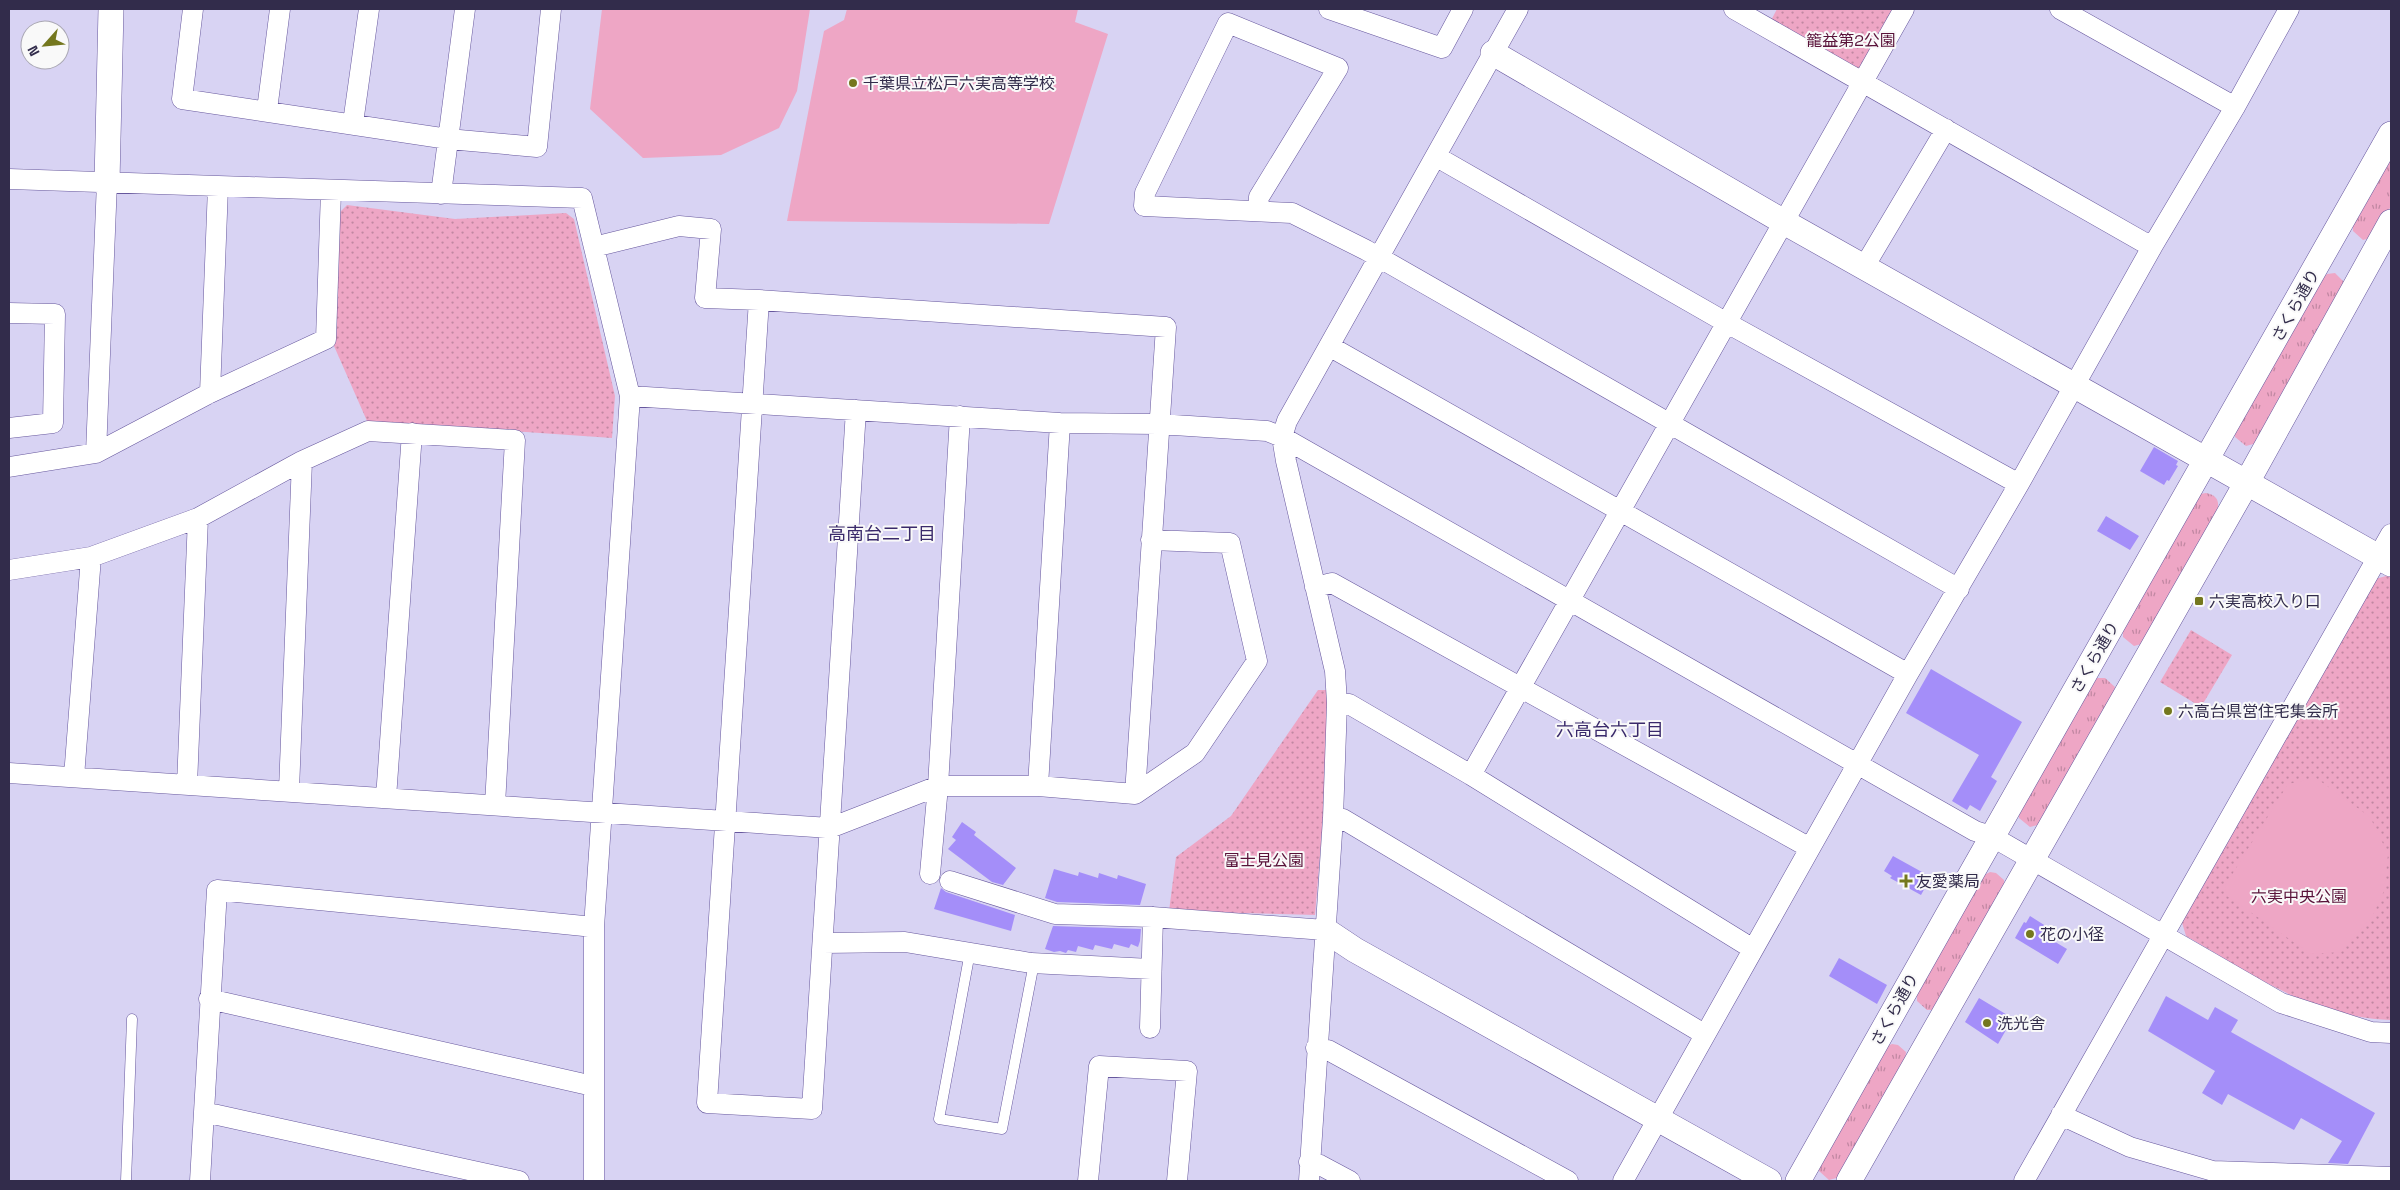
<svg xmlns="http://www.w3.org/2000/svg" width="2400" height="1190" font-family="'Space Grotesk','Noto Sans JP',sans-serif">
<style>
.grass{fill:url(#grass-tufts)}
.park{fill:url(#park-dots)}
.pitch{fill:#eea6c5}
.building{fill:#a48ef9}
.lines{fill:none;stroke-linecap:round;stroke-linejoin:round}
.service-casing{stroke:#66579d;stroke-width:11}
.minor-casing{stroke:#66579d;stroke-width:21}
.tertiary-casing{stroke:#66579d;stroke-width:26}
.service{stroke:#fff;stroke-width:10}
.minor{stroke:#fff;stroke-width:20}
.tertiary{stroke:#fff;stroke-width:25}
.poi-dot{fill:#74771e;stroke:#f9f9f9;stroke-width:2}
.labels{text-anchor:middle;stroke-width:4;stroke-linejoin:round;paint-order:stroke}
.park-label{font-size:16px;fill:#591239;stroke:#f9f9f9}
.poi-label{font-size:16px;fill:#322c4b;stroke:#f9f9f9;text-anchor:start}
.street-label{font-size:16px;fill:#322c4b;stroke:#f9f9f9}
.neighbourhood-label{font-size:18px;fill:#3a2a6b;stroke:#f9f9f9}
</style>
<defs>
<pattern id="grass-tufts" width="24" height="20" patternUnits="userSpaceOnUse" patternTransform="scale(1.25)"><rect width="24" height="20" fill="#eea6c5"/><path d="M3 7l-1-3M5 7V3M7 7l1-3M15 17l-1-3M17 17v-4M19 17l1-3" fill="none" stroke="#c187a2"/></pattern>
<pattern id="park-dots" width="8" height="8" patternUnits="userSpaceOnUse" patternTransform="scale(1.25)"><rect width="8" height="8" fill="#eea6c5"/><path d="M2 2h.1M6 6h.1" fill="none" stroke="#c187a2" stroke-width="1.8" stroke-linecap="round"/></pattern>
</defs>
<rect width="100%" height="100%" fill="#d8d3f3"/>
<path class="grass" d="M2391,155V206L2374,237L2363,240L2353,231V225Z
M2335,273L2345,283L2257,443L2246,446L2235,437V431L2323,278L2327,274Z
M2206,493C2221,496 2219,505 2216,517L2145,643L2134,646L2123,637V631L2200,494Z
M2097,678H2105L2115,687L2112,697L2041,824L2030,827L2019,818V811L2092,682Z
M1990,872L1996,873L2004,880V889L1932,1010H1927L1917,1001V995L1984,875Z
M1892,1044L1898,1045L1906,1052L1905,1061L1840,1177L1829,1180L1819,1171V1164L1885,1047Z"/>
<path class="park" d="M1777,9H1904L1863,82L1767,28Z
M347,205L455,219L566,213L574,219L615,396L612,438L367,421L334,346L340,212Z
M2390,575L2391,577V1020C2310,1017 2254,975 2186,936L2181,919L2375,579Z
M2191,630L2232,655L2201,707L2160,682Z
M1318,690H1329L1323,820L1315,915L1169,911L1176,857L1231,816Z"/>
<path class="pitch" d="M602,9H810L797,91L779,128L721,155L643,158L590,109Z
M847,9H1078L1075,22L1108,34L1049,224L787,221L824,31L844,20Z
M2316,778L2370,817L2388,854L2384,891L2372,917L2341,952L2311,954L2227,896L2225,886L2288,784Z"/>
<path class="building" d="M2154,447L2178,461L2176,465L2178,466L2169,481L2167,480L2164,485L2140,471Z
M2106,516L2139,536L2130,550L2097,531Z
M1931,669L2022,722L1991,777L1997,781L1980,811L1970,805L1967,810L1952,801L1979,755L1906,713Z
M962,822L976,832L974,835L1016,868L1003,885L992,882L948,849L956,840L952,837Z
M1893,856L1931,877L1921,895L1890,878L1892,876L1884,871Z
M1054,869L1078,876L1079,872L1098,878L1099,873L1117,879L1118,875L1146,884L1140,905L1057,902L1045,898Z
M941,888L946,892L1015,915L1011,931L934,909Z
M2030,916L2052,930L2047,937L2067,949L2058,964L2015,938L2024,922L2026,923Z
M1053,926L1141,929L1140,941L1138,947L1131,944L1129,948L1114,944L1112,949L1095,945L1093,950L1078,946L1076,952L1068,950L1066,953L1060,951L1054,952L1045,949Z
M1839,958L1887,985L1877,1004L1829,976Z
M2166,996L2208,1020L2215,1007L2238,1020L2231,1032L2375,1113L2348,1164L2328,1163L2342,1141L2301,1118L2294,1130L2228,1094L2222,1105L2202,1093L2215,1071L2148,1031Z
M1979,998L2009,1016L2003,1028L2006,1030L1998,1044L1965,1022Z"/>
<g class="lines">
<defs>
<path id="service" d="M970,952L939,1119L1002,1129L1034,963
M126,1181L132,1019"/>
<path id="minor" d="M193,9L182,99L448,139L537,147L551,9
M1329,9L1442,48L1463,9
M1734,9L2152,247
M2060,9L2235,107
M267,110L280,9
M353,123L369,9
M1437,157L1727,323L2019,484
M9,179L582,198L630,396L594,927V1181
M441,194L465,9
M1258,211L1259,197L1338,68L1228,23L1145,193L1144,206L1292,213L1366,250L1959,589
M594,247L679,226L711,229L705,298L759,300L1166,327L1135,794
M1864,267L1946,129
M759,300L707,1103L812,1109L856,410
M9,313L55,314L53,423L9,428
M1329,346L1908,674
M210,393L218,187
M630,396L1060,423L1158,424L1267,431L1282,437L1975,831L1991,836L2031,859L2281,1003L2371,1032L2391,1033
M96,453L107,182
M9,467L96,453L210,393L326,339L331,191
M9,570L91,557L198,518L302,461L368,431L515,440L495,805
M1315,587L1332,583L1810,848
M1337,703L1349,704L1471,775L1753,949
M9,773L830,828L938,786H1038L1135,794L1195,753L1257,661L1230,543L1151,540
M1471,775L1904,9
M74,777L91,557
M187,785L198,518
M1038,786L1060,423
M289,790L302,461
M386,798L412,433
M1333,818L1343,819L1704,1034
M930,874L938,786L960,416
M950,881L1055,914L1152,917L1325,930
M823,943L905,942L1031,963L1151,969
M209,999L593,1086
M1150,1028L1153,917
M1316,1048L1328,1050L1568,1181
M2061,1115L2130,1147L2213,1171L2391,1177
M1309,1162L1320,1165L1350,1181
M200,1181L204,1112
M519,1181L204,1112L217,890L594,927
M1088,1181L1099,1066L1187,1071L1177,1181
M1309,1181L1333,818L1337,703L1335,671L1286,461L1282,437L1287,421L1518,9
M1623,1181L1908,674L2019,484L2152,247L2235,107L2289,9
M2024,1181L2391,534"/>
<path id="tertiary" d="M1493,53L1784,222L2391,564
M107,182L111,9
M1325,930L1355,950L1769,1181
M1798,1181C1994,831 2194,483 2391,134
M1849,1181L2246,484L2391,222"/>
</defs>
<use href="#service" class="service-casing"/>
<use href="#minor" class="minor-casing"/>
<use href="#tertiary" class="tertiary-casing"/>
<use href="#service" class="service"/>
<use href="#minor" class="minor"/>
<use href="#tertiary" class="tertiary"/>
</g>
<g class="poi-dot">
<circle cx="853" cy="83" r="5"/>
<rect x="2194" y="596" width="10" height="10" rx="2.5"/>
<circle cx="2168" cy="711" r="5"/>
<path d="M1903.5 873.5h5v5h5v5h-5v5h-5v-5h-5v-5h5z"/>
<circle cx="2030" cy="934" r="5"/>
<circle cx="1987" cy="1023" r="5"/>
</g>
<g class="labels">
<g class="park-label">
<text x="1851" y="46">籠益第2公園</text>
<text x="1264" y="866">富士見公園</text>
<text x="2299" y="902">六実中央公園</text>
</g>
<g class="poi-label">
<text x="863" y="89">千葉県立松戸六実高等学校</text>
<text x="2209" y="607">六実高校入り口</text>
<text x="2178" y="717">六高台県営住宅集会所</text>
<text x="1916" y="887">友愛薬局</text>
<text x="2040" y="940">花の小径</text>
<text x="1997" y="1029">洗光舎</text>
</g>
<g class="street-label">
<text transform="translate(2295 305) rotate(-61)" y="6">さくら通り</text>
<text transform="translate(2094 657) rotate(-60)" y="6">さくら通り</text>
<text transform="translate(1894 1009) rotate(-61)" y="6">さくら通り</text>
</g>
<g class="neighbourhood-label">
<text x="882" y="540">高南台二丁目</text>
<text x="1610" y="736">六高台六丁目</text>
</g>
</g>
<rect width="2400" height="1190" fill="none" stroke="#322c4b" stroke-width="20"/>
<g transform="translate(45 45) rotate(243)"><circle r="24" fill="#f9f9f9" stroke="#a9a7b3"/>
<path d="M0-4L9 19L0 12L-9 19Z" fill="#74771e"/>
<text y="-8" font-size="14" font-weight="bold" text-anchor="middle" fill="#322c4b">N</text>
</g>
</svg>
